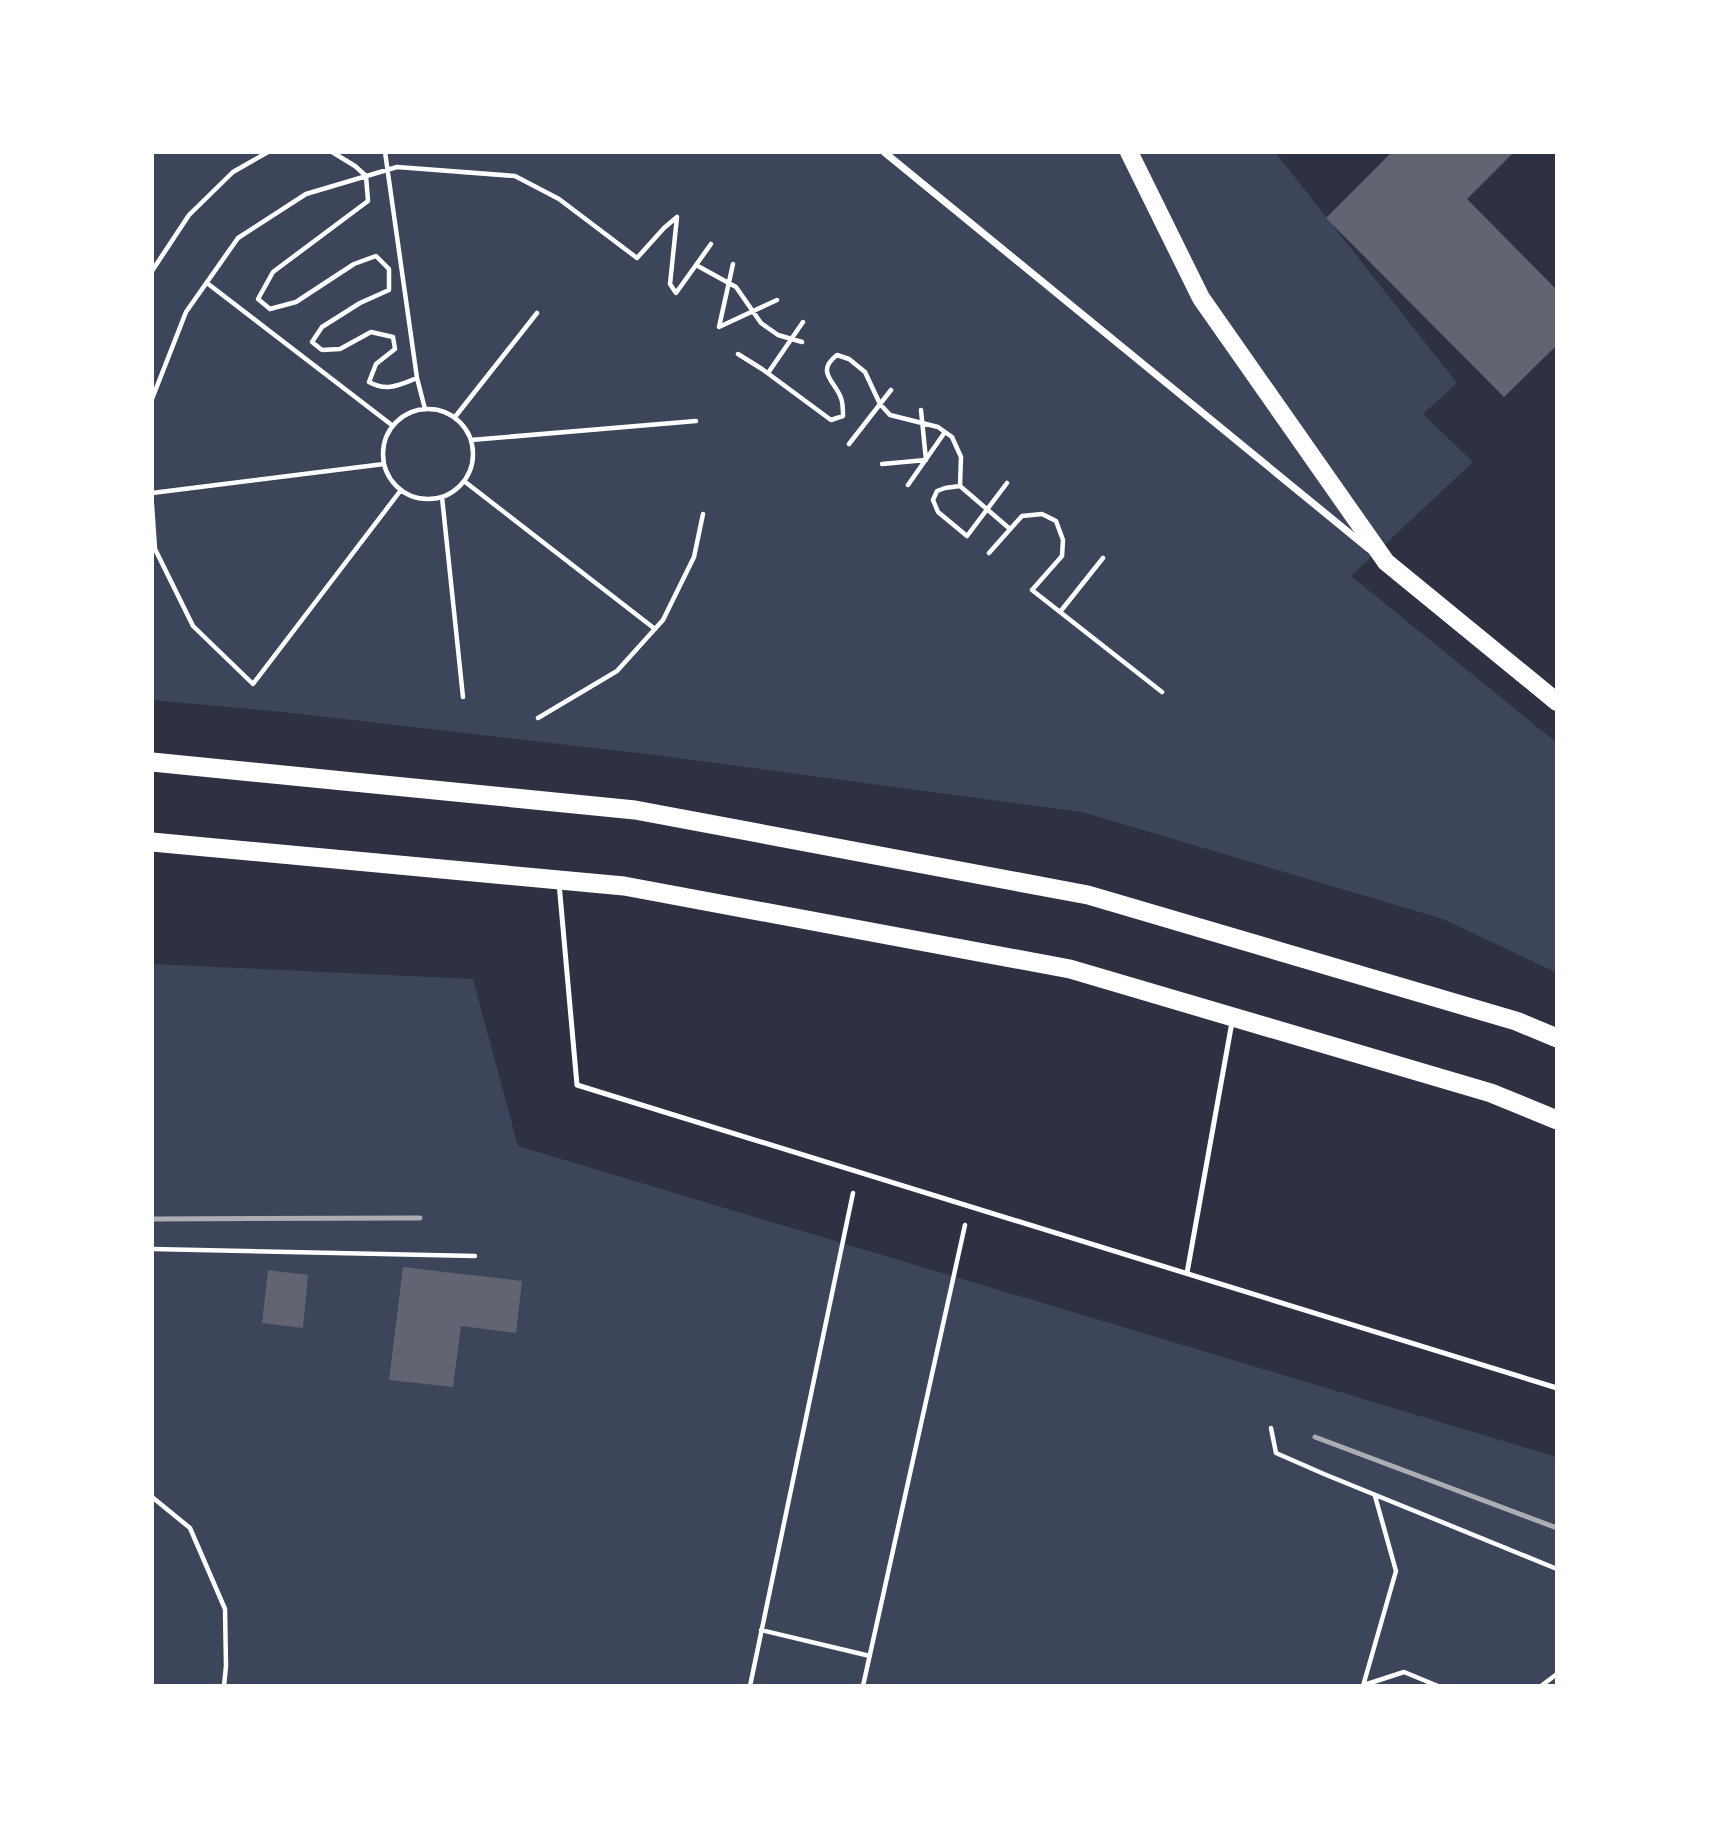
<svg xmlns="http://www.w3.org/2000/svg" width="1709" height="1838" font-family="Commissioner,sans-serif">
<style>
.green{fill:#3c4559}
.building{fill:#626471}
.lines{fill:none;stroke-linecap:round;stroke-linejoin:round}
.path{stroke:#fff;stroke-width:4.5}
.service{stroke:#fff;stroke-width:5}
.minor{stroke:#fff;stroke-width:7}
.primary{stroke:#fff;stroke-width:18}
.trunk{stroke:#fff;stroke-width:19}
.rail{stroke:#abadb3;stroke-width:5}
</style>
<rect width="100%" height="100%" fill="#2d3142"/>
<path class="green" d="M152,152H1275L1457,383L1423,414L1473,462L1351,576L1557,743V973L1443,919L1082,812L663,756L283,712L152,700Z
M152,964L473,979L518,1146L1557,1457V1686H152Z"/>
<path class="building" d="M1392,152H1514L1467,199L1557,290V345L1504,397L1326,218Z
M403,1267L522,1281L516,1333L461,1326L453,1387L389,1380Z
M268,1270L308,1275L303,1328L262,1323Z"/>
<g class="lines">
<path class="path" d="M332,152L355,166L366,176L368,201L273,272L258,299L270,309L296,302L354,264L376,256L389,269V290L360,303L322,327L312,342L322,350L340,349L371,332L393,337L395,349L376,364L369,382C387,392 399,385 417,378
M385,152L417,378L425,409
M733,264L719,327L777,300
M696,265L736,287L761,323L778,335L802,342
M152,271L189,215L233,172L268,152
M207,283L393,426
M738,354L762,369L831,420L843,416C843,410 843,403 841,398C835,381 815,372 837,355L849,359L865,372L880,404L890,415L938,427L952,437L961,457L960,486L1010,529
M768,373L803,322
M152,399L186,312L238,238L306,194L397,167L515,176L559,199L637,258L664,228L677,217L670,284L676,293L711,244
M383 454a45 45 0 1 1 90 0a45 45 0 1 1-90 0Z
M455,417L537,313
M471,440L696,421
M849,444L891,390
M882,464L926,460L921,410
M464,481L655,629
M908,485L945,432
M960,486L945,488L937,491L933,500L938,512L967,536L1007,483
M152,493L384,464
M442,497L463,697
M152,505L155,549L193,626L253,684L401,490
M989,553L1022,516L1042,514L1056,521L1063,540L1062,556L1032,590L1162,692
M1060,612L1103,558
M538,718L617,671L663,620L694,557L703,514
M152,1249L475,1256
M1271,1428L1276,1453L1324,1474L1557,1569
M152,1497L190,1528L225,1609L226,1666L224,1686
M761,1630L870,1656
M1364,1685L1404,1672L1438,1686
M750,1686L853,1193
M863,1686L965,1225
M1363,1686L1396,1571L1375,1496
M1541,1686L1557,1674"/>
<path class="service" d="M559,883L577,1085L1557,1388
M1187,1273L1232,1022"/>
<path class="minor" d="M884,152L1369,549"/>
<path class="primary" d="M1129,152L1201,298L1386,562L1557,702"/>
<path class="trunk" d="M152,762L635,810L1088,895L1516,1021L1557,1038
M152,842L624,886L1070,969L1491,1093L1557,1120"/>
<path class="rail" d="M152,1219L420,1218
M1315,1437L1557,1528"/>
</g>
<rect width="1709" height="1838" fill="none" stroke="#ffffff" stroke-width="308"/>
</svg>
